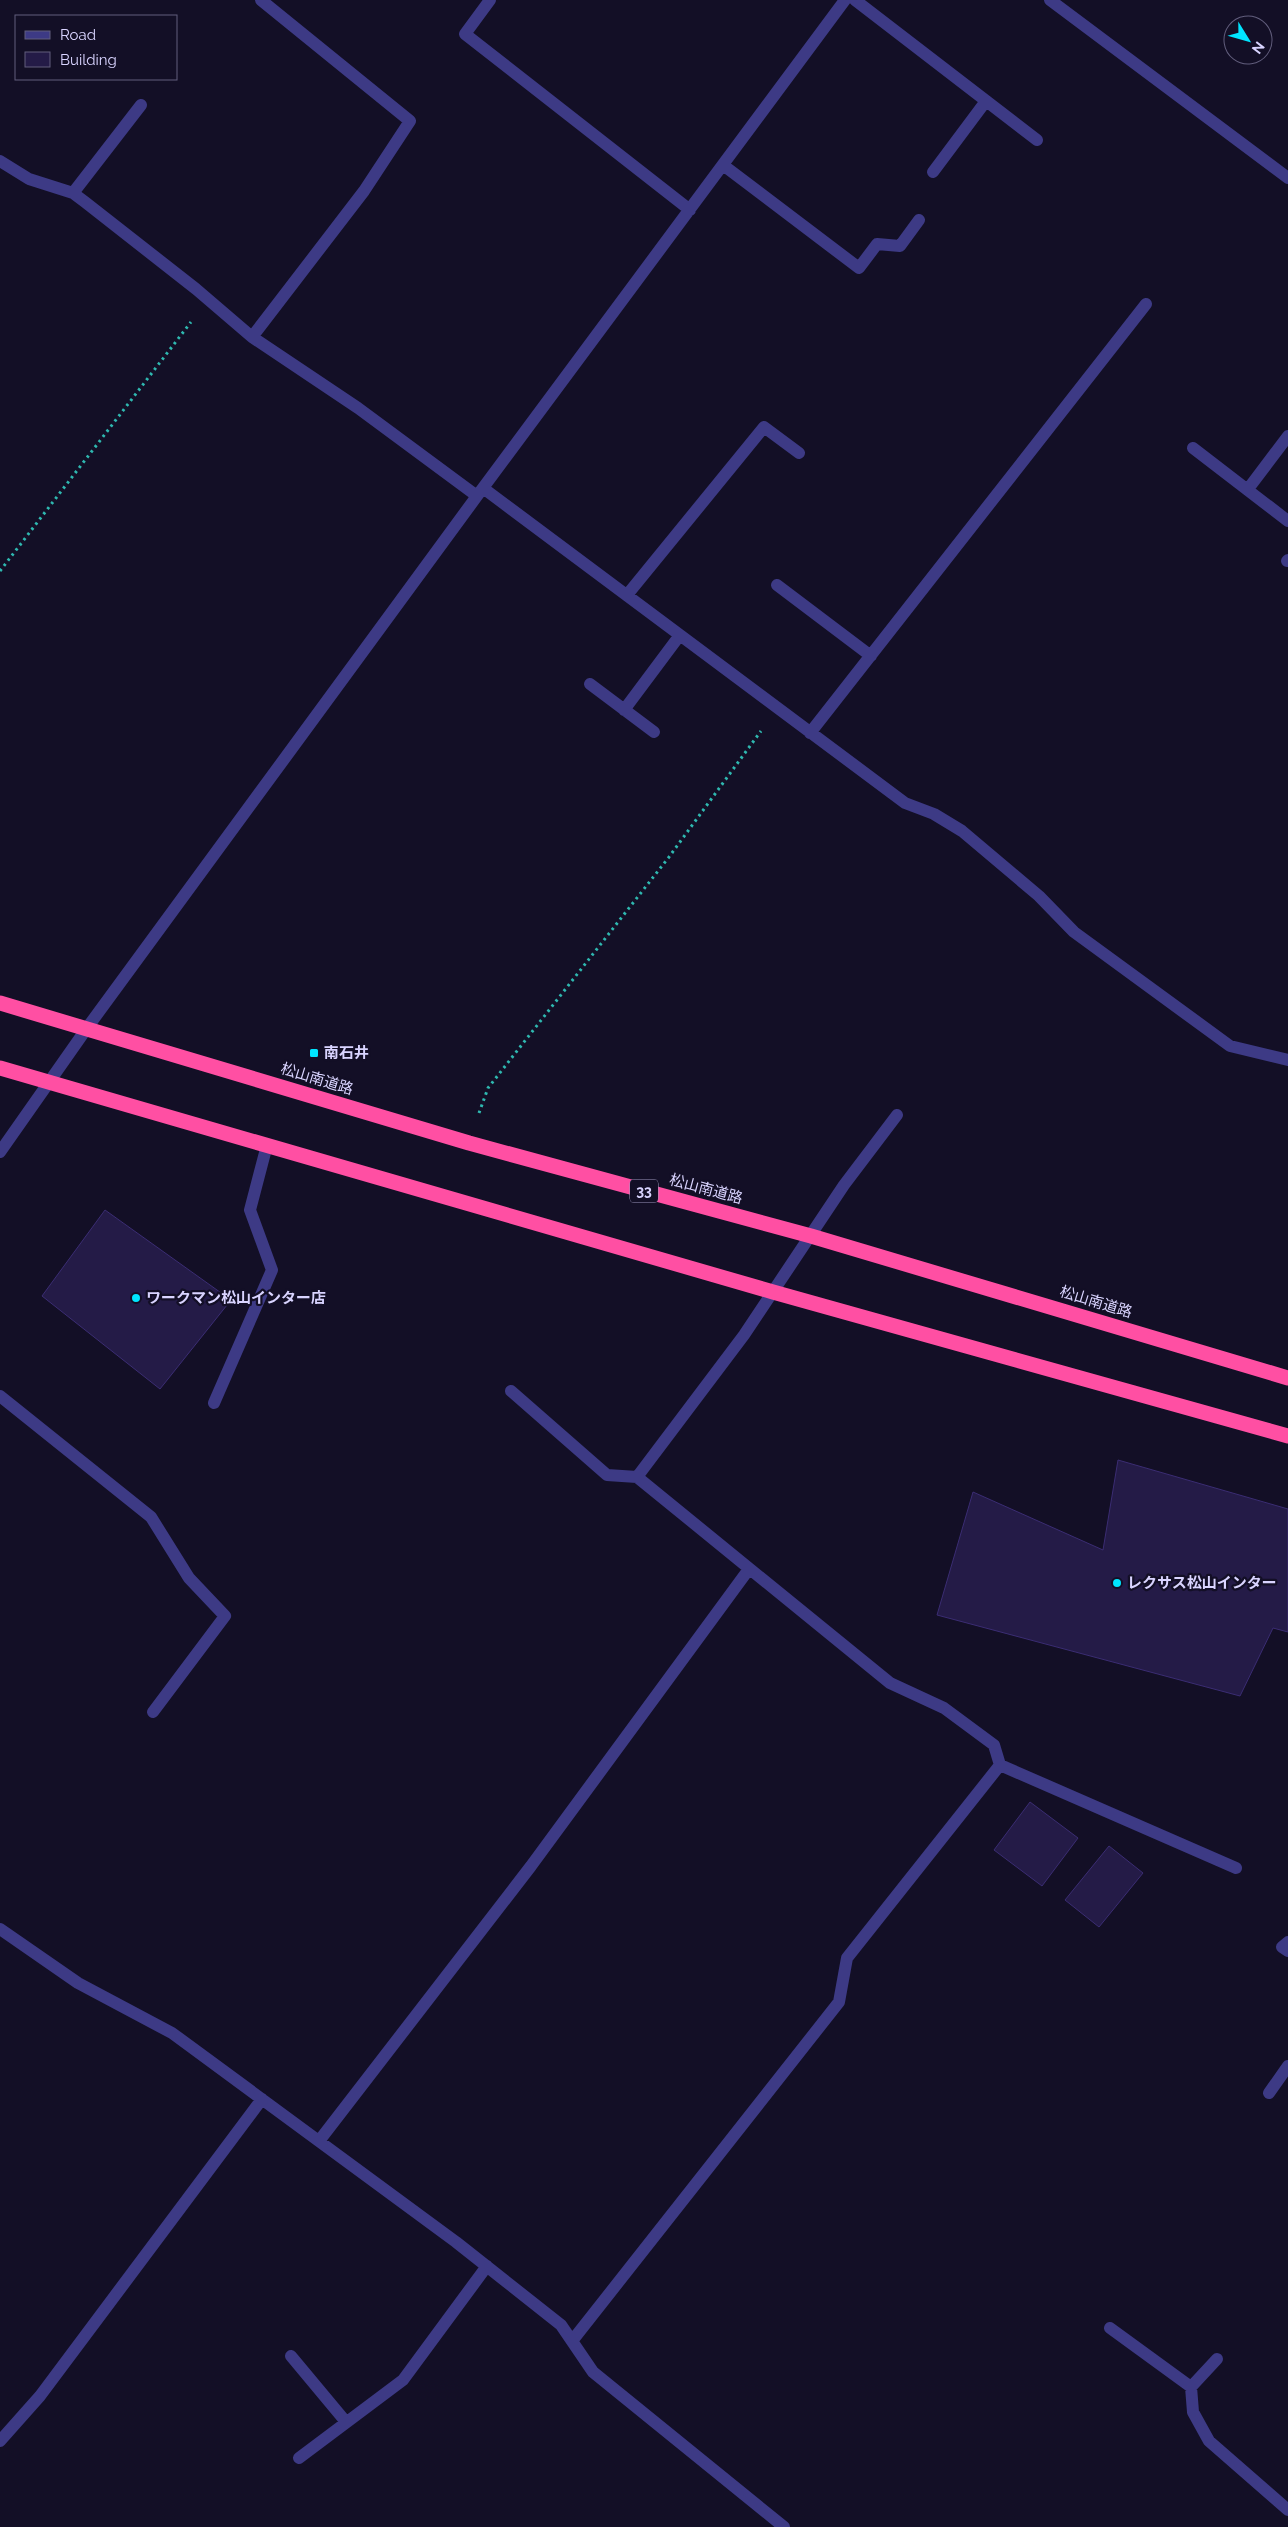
<svg xmlns="http://www.w3.org/2000/svg" width="1288" height="2527" font-family="Raleway,'Noto Sans JP',sans-serif">
<style>
.building{fill:#241b47;stroke:#3b2d73}
.lines{fill:none;stroke-linecap:round;stroke-linejoin:round}
.path{stroke:#2fb8b0;stroke-width:3;stroke-dasharray:2.5 4;stroke-linecap:butt}
.street{stroke:#3d3a85;stroke-width:12}
.highway{stroke:#ff4fa3;stroke-width:15}
.poi-dot{fill:#00e5ff;stroke:#130f26;stroke-width:2}
.labels{text-anchor:middle;stroke-width:4.5;stroke-linejoin:round;paint-order:stroke}
.shield{fill:#130f26;stroke:#9e99be;stroke-width:1}
.shield-label{font-size:14px;font-weight:bold;fill:#d9d4ff}
.poi-label{font-size:15px;font-weight:bold;fill:#d9d4ff;stroke:#130f26;text-anchor:start}
.street-label{font-size:15px;fill:#d9d4ff;stroke:#130f26}
</style>
<rect width="100%" height="100%" fill="#130f26"/>
<path class="building" d="M105,1210L231,1300L160,1389L42,1296Z
M1118,1460L1288,1509V1632L1273,1628L1240,1696L937,1615L973,1492L1103,1550Z
M1030,1802L1078,1838L1042,1886L994,1850Z
M1109,1846L1143,1873L1099,1927L1065,1900Z"/>
<g class="lines">
<path class="path" d="M0,571L191,322
M479,1113L488,1088L669,857L761,731"/>
<path class="street" d="M490,0L465,34L690,210
M855,0L1037,140
M1050,0L1288,178
M0,161L29,179L73,193L85,202L196,289L252,337L358,408L477,496
M723,165L859,268L877,244L900,246L919,220
M933,172L986,101
M73,193L141,105
M252,337L364,191L410,121L261,0
M1193,448L1288,521
M483,488L905,803L934,814L962,831L1039,896L1074,932L1230,1046L1288,1060
M1248,489L1288,436
M1287,561L1288,560
M777,585L871,656
M627,595L764,427L799,453
M590,684L654,732
M624,710L680,635
M810,733L1146,304
M0,1152L87,1028L477,496L845,0
M511,1391L607,1475L637,1477L890,1683L944,1708L994,1745L1000,1765
M0,1396L151,1517L189,1578L225,1616L153,1712
M214,1403L272,1270L250,1210L267,1145
M637,1477L744,1335L844,1185L897,1115
M0,1929L78,1983L172,2033L456,2242L561,2325L593,2372L784,2527
M1288,1942L1282,1947L1288,1951
M1269,2093L1288,2066
M319,2141L531,1866L749,1569
M1110,2328L1191,2387L1193,2412L1209,2441L1288,2510
M572,2341L839,2002L847,1958L1000,1765L1236,1868
M291,2356L346,2422
M1191,2387L1217,2359
M0,2441L40,2396L262,2099
M299,2458L403,2380L487,2266"/>
<path class="highway" d="M0,1003L469,1143L811,1236L1288,1378
M0,1068L773,1292L1288,1436"/>
</g>
<g class="poi-dot">
<rect x="309" y="1048" width="10" height="10" rx="2.5"/>
<circle cx="136" cy="1298" r="5"/>
<circle cx="1117" cy="1583" r="5"/>
</g>
<g class="labels">
<rect class="shield" x="630" y="1179.5" width="28" height="23" rx="4"/>
<g class="shield-label">
<text x="644" y="1196">33</text>
</g>
<g class="poi-label">
<text x="324" y="1058">南石井</text>
<text x="146" y="1303">ワークマン松山インター店</text>
<text x="1127" y="1588">レクサス松山インター</text>
</g>
<g class="street-label">
<text transform="translate(317 1079) rotate(17)" y="5">松山南道路</text>
<text transform="translate(706 1189) rotate(15)" y="5">松山南道路</text>
<text transform="translate(1096 1302) rotate(17)" y="5">松山南道路</text>
</g>
</g>
<rect x="15" y="15" width="162" height="65" fill="#130f26" stroke="#625e7d"/>
<rect x="25" y="31" width="25" height="8" fill="#3d3a85" stroke="#625e7d"/>
<text x="60" y="40" font-size="15" fill="#d9d4ff">Road</text>
<rect x="25" y="52" width="25" height="15" fill="#241b47" stroke="#625e7d"/>
<text x="60" y="65" font-size="15" fill="#d9d4ff">Building</text>
<g transform="translate(1248 40) rotate(127)"><circle r="24" fill="#130f26" stroke="#625e7d"/>
<path d="M0-4L9 19L0 12L-9 19Z" fill="#00e5ff"/>
<text y="-8" font-size="14" font-weight="bold" text-anchor="middle" fill="#d9d4ff">N</text>
</g>
</svg>
